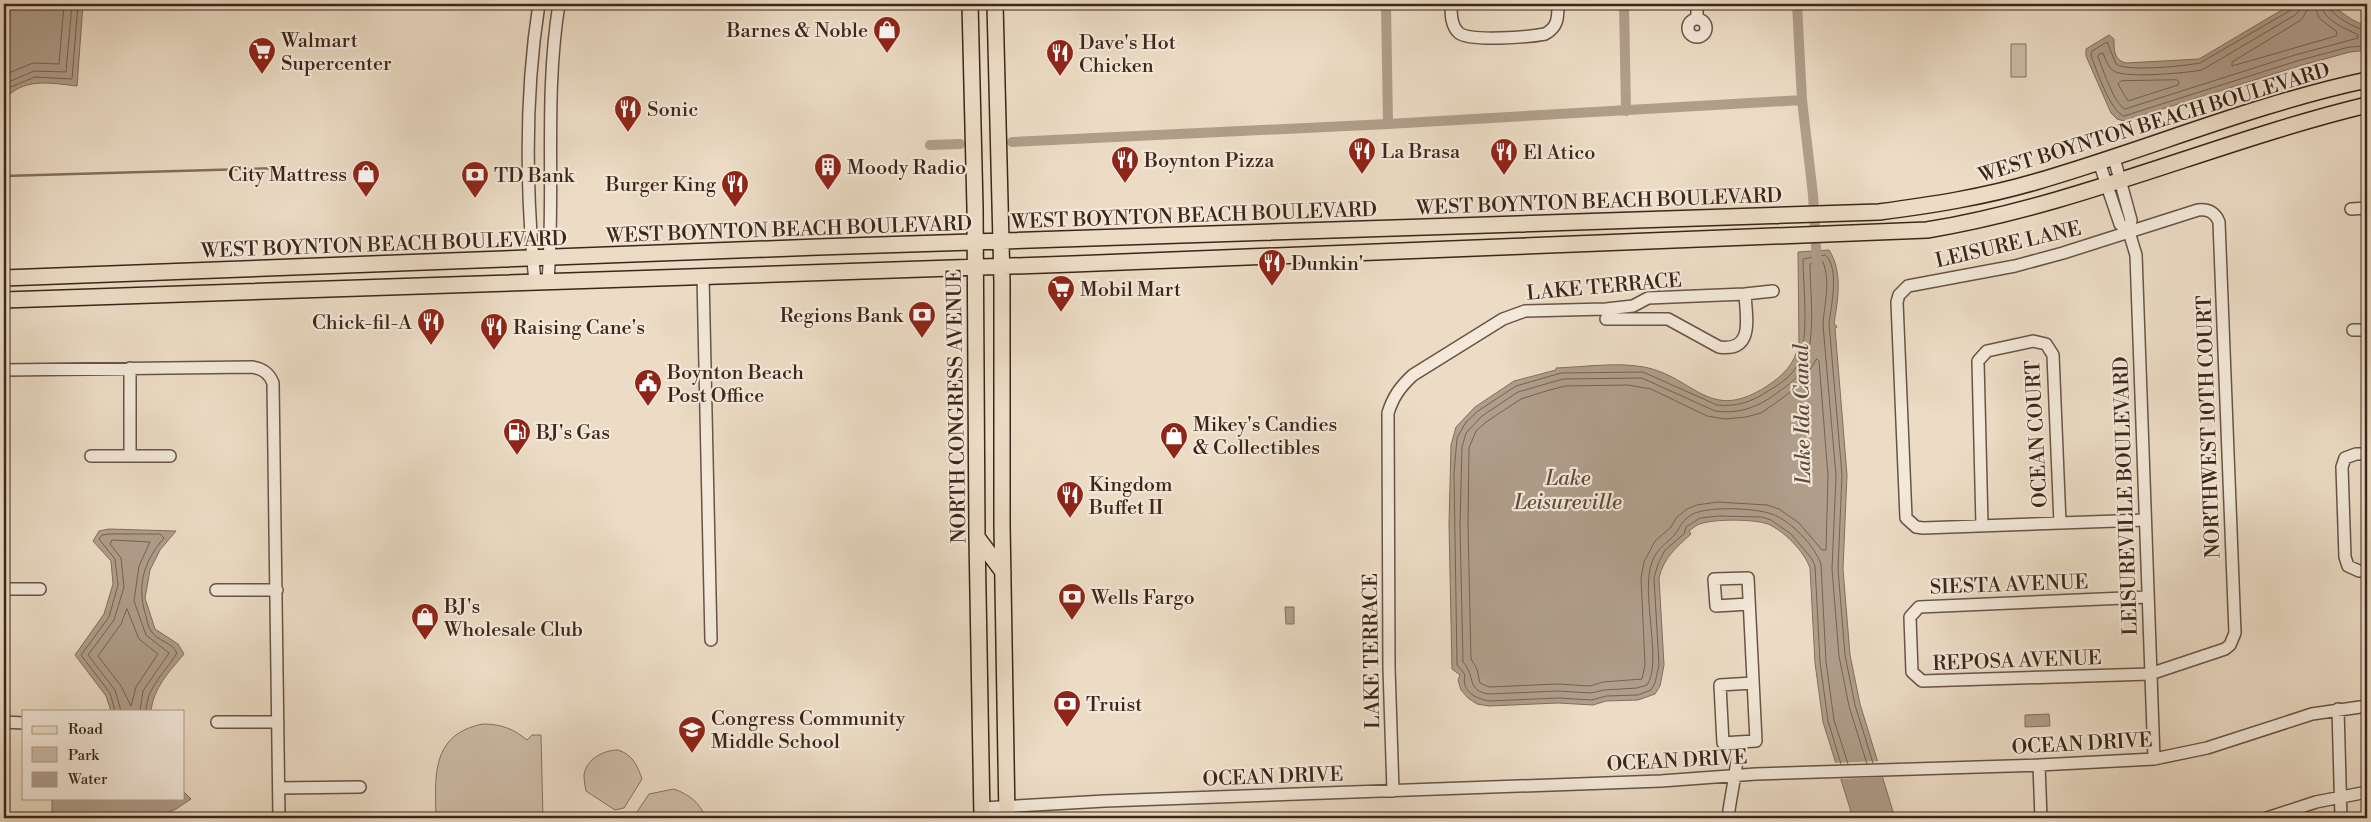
<svg xmlns="http://www.w3.org/2000/svg" width="2371" height="822" font-family="'Libre Bodoni',serif">
<style>
.green{fill:#cebda8;stroke:#857262}
.water{fill:#b09e8b;stroke:#826e5e}
.pier{fill:#ecdcc5}
.lines{fill:none;stroke-linecap:round;stroke-linejoin:round}
.shore{stroke:#766253;stroke-width:1}
.stream{stroke:#826e5e;stroke-width:2.5}
.canal{stroke:#b09e8b;stroke-width:10}
.minor-casing{stroke:#685446;stroke-width:14}
.major-casing{stroke:#3c261b;stroke-width:18}
.minor{stroke:#f3e8d9;stroke-width:11}
.major{stroke:#ecdcc5;stroke-width:15}
.labels{text-anchor:middle;stroke-width:4.5;stroke-linejoin:round;paint-order:stroke}
.poi-label{font-size:20px;fill:#3c261b;stroke:#f3e8d9;text-anchor:start}
.street-label{font-size:20px;fill:#3c261b;stroke:#f3e8d9}
.water-label{font-size:21px;font-style:italic;fill:#5f4a3d;stroke:#f3e8d9}
</style>
<rect width="100%" height="100%" fill="#ecdcc5"/>
<filter id="stains"><feTurbulence type="fractalNoise" baseFrequency=".004" numOctaves="4"/><feColorMatrix values="0 0 0 0 .2 0 0 0 0 .09 0 0 0 0 .02 0 0 0 .5 -.17"/></filter>
<radialGradient id="worn" r=".72"><stop offset=".6" stop-color="#630" stop-opacity="0"/><stop offset="1" stop-color="#630" stop-opacity=".3"/></radialGradient>
<path class="green" d="M2011,44H2026V77H2011Z
M483,724C501,724 514,729 527,740L532,735H541L543,818H436C435,776 431,734 483,724Z
M618,750C633,755 637,765 642,779L624,808L615,810L586,791C585,786 584,780 584,775C586,759 604,750 618,750Z
M674,789C690,795 699,802 706,818H633L649,794Z"/>
<path class="water" d="M4,4H83L77,86C51,83 21,77 4,101Z
M2292,4H2330L2351,19L2367,27V50L2350,52L2299,66L2124,121L2117,119L2111,113L2086,56V49L2109,35L2114,39C2114,50 2114,60 2126,63L2199,59Z
M1829,250C1843,272 1838,299 1834,323L1837,327L1835,328L1847,475L1843,569L1850,655L1860,704L1895,818H1853L1823,722L1815,663L1810,568C1804,551 1784,531 1768,524C1754,519 1717,519 1703,523C1697,524 1693,528 1689,531L1691,534C1676,548 1664,557 1659,578L1664,665L1660,686L1655,694L1638,700L1606,701L1593,705L1558,703L1489,706L1477,704L1468,698L1461,690L1458,680L1460,675L1452,669L1449,525L1451,445L1456,427L1475,407L1514,381L1556,370V368C1583,367 1618,362 1644,367C1695,377 1709,424 1767,386C1784,375 1794,364 1799,345L1798,252Z
M109,529L176,531L160,550L150,570L145,598L155,629L178,644L184,654C169,672 154,687 151,711H111L106,696L75,655L104,614L113,584L111,561L93,541L99,531Z
M1285,607H1294V624H1286Z
M2049,714L2050,726L2025,727V715Z
M184,792L191,799L176,809L155,818H57L52,814V798H184Z"/>
<path class="pier" d="M1880,761L1885,777L1838,779L1833,763Z"/>
<g class="lines">
<path class="shore" d="M2294,4L2291,10L2200,63C2185,66 2126,72 2116,64L2107,42L2092,51L2091,55C2096,69 2110,111 2124,116L2297,61L2349,47L2367,46
M2300,4L2299,11L2295,15L2202,70C2186,73 2130,78 2116,72C2108,69 2106,60 2103,53L2099,54L2098,57C2103,69 2114,104 2125,109L2295,55L2358,38L2357,34C2345,29 2322,19 2321,4
M2308,4L2306,12L2301,20L2232,62V66L2336,36L2337,32L2319,18L2314,4
M2328,4C2329,15 2357,29 2367,31
M4,75L33,63L59,64L64,4
M2177,80L2179,82L2178,85L2128,101L2118,84L2121,81Z
M4,84L34,71L66,72L72,4
M4,93L8,88L35,77L72,79L78,4
M1817,359L1819,361L1828,476L1826,550H1822L1799,523L1779,509L1767,505L1717,502L1697,505L1687,509L1677,517L1671,527L1655,541L1644,562L1641,578L1645,665L1642,679L1603,682L1590,686L1558,684L1489,687L1480,683L1477,669L1471,659L1468,524L1469,448L1476,431L1486,422L1521,399L1546,391L1565,386L1628,385L1651,389L1707,416L1725,419L1746,417L1761,413L1784,397L1803,381Z
M127,609L139,639L158,654L136,687L131,706L121,686L98,656L121,624Z
M115,711L110,693L81,655L109,617L118,585L115,559L99,539L102,535L109,534H160L164,538C144,561 136,586 146,616C147,621 148,627 151,631C157,641 172,642 177,653C165,673 147,686 146,711
M121,711L115,690L88,655L114,620L124,587L121,558L110,544L112,540L150,542L139,566L134,601L146,635L169,653L143,691L140,711
M1841,764L1828,721L1820,662L1815,566L1812,559L1791,534L1771,520L1762,517L1719,516L1700,518L1686,527L1684,534L1665,550L1658,564L1654,578L1659,665L1655,683L1651,690L1638,695L1606,696L1592,700L1558,698L1489,701C1479,699 1468,695 1465,685C1463,680 1466,677 1464,673L1457,665L1454,473L1457,438L1466,422L1478,411L1516,386L1561,373L1643,372L1717,405C1736,407 1752,402 1768,391C1777,386 1789,378 1795,369C1811,345 1803,288 1803,259L1825,255C1840,267 1831,307 1829,323L1842,475L1838,569L1845,655L1855,705L1873,763
M1848,764L1834,720L1826,662L1821,564C1814,545 1791,521 1772,514C1755,508 1709,506 1693,514C1685,518 1682,523 1678,530C1671,542 1658,545 1652,562C1640,593 1663,663 1647,685L1637,688L1604,690L1591,693L1558,691L1489,694C1466,691 1476,676 1463,662L1460,525L1462,447L1466,433L1482,416L1518,392L1563,379L1642,378L1715,411C1735,414 1753,409 1770,398C1779,391 1793,383 1799,374C1818,347 1810,296 1810,264L1823,262C1831,283 1824,304 1823,325L1836,476L1832,569L1839,656L1849,706L1867,764"/>
<path class="stream" d="M4,176L284,168"/>
<path class="canal" d="M1386,4L1388,124
M1624,4L1626,111
M1797,4L1802,100L1813,195L1817,264
M1012,142L1388,124L1802,100
M930,145L960,144"/>
<defs>
<path id="minor" d="M1451,4C1451,14 1451,26 1459,33C1471,42 1529,37 1545,34C1558,27 1558,18 1558,4
M1697,19V4
M1688 28a9 9 0 1 1 18 0a9 9 0 1 1-18 0Z
M2114,158L2131,220L2129,232L2136,255L2154,759
M2099,162L2120,224L2129,232
M2351,209L2367,208
M703,276L711,640
M548,281C555,188 544,97 559,4
M535,282C526,192 525,93 539,4
M1745,294L1773,291
M2353,330H2367
M130,368V456
M4,370L252,367C263,369 269,373 273,383L279,818
M2367,454H2356L2345,458L2342,467L2345,557L2348,566L2359,571H2367
M91,456H170
M2145,520L1923,528L1916,527L1906,518L1897,302L1899,295L1908,286L2015,266L2063,253L2198,210C2208,209 2215,212 2219,222L2235,633L2230,645L2225,649L2150,674L1922,681L1912,672L1910,617L1919,607L2148,597
M1982,526L1978,361L1987,351L2033,341L2046,344L2053,355L2060,523
M4,589H40
M216,590H277
M2338,709L2341,818
M4,722L24,723
M217,722H278
M1738,742L1723,743L1720,685L1753,683
M2039,765L2041,818
M279,788L360,787
M1393,791L1389,668L1388,413C1393,397 1400,387 1413,375L1503,319L1525,311L1606,309L1633,306L1648,298L1745,294C1746,317 1755,352 1719,347L1668,319H1606
M982,808L1105,801L1661,781L1756,774L2039,765L2154,759L2207,748L2312,714L2367,706
M1728,818C1731,792 1738,768 1738,742L1756,741L1748,578L1714,579L1716,606L1749,604
M2267,818L2316,802L2367,792"/>
<path id="major" d="M970,4L975,208L977,537L982,818
M995,4L1002,282V525L1007,818
M4,278L818,247L1879,212C1932,205 1984,197 2035,182C2146,150 2254,104 2367,80
M4,300L1073,264L1927,230C2078,205 2218,141 2367,105
M977,537L1003,572"/>
</defs>
<use href="#minor" class="minor-casing"/>
<use href="#major" class="major-casing"/>
<use href="#minor" class="minor"/>
<use href="#major" class="major"/>
</g>
<defs>
<symbol id="shop-pin" viewBox="-11 -11 22 30"><path d="M0 17L-7.5 6A9.5 9.5 0 1 1 7.5 6Z" fill="#8f2418" stroke="#f3e8d9"/><path d="M-5-2.5h2.3a2.7 3.5 0 0 1 5.4 0H5L5.5 6h-11ZM-1.5-2.5h3a1.5 2.3 0 0 0-3 0Z" fill="#fff"/></symbol>
<symbol id="supermarket-pin" viewBox="-11 -11 22 30"><path d="M0 17L-7.5 6A9.5 9.5 0 1 1 7.5 6Z" fill="#8f2418" stroke="#f3e8d9"/><path d="M-6-5.5h2.5l.6 2H6L4.5 2H-2.5L-4.4-4H-6ZM-1.5 3.2a1.3 1.3 0 1 0 .1 0ZM3 3.2a1.3 1.3 0 1 0 .1 0Z" fill="#fff"/></symbol>
<symbol id="restaurant-pin" viewBox="-11 -11 22 30"><path d="M0 17L-7.5 6A9.5 9.5 0 1 1 7.5 6Z" fill="#8f2418" stroke="#f3e8d9"/><path d="M-5-6h1v4h1v-4h1v4h1v-4h1v5L-1.5 .5V6h-2V.5L-5-1ZM5-6V6H3V1.5H1.5Q1.5-4 5-6Z" fill="#fff"/></symbol>
<symbol id="building-pin" viewBox="-11 -11 22 30"><path d="M0 17L-7.5 6A9.5 9.5 0 1 1 7.5 6Z" fill="#8f2418" stroke="#f3e8d9"/><path d="M-4-6H4V6H1V3H-1V6H-4ZM-2.5-4.3h1.7v1.8h-1.7ZM.8-4.3h1.7v1.8H.8ZM-2.5-1h1.7V.8h-1.7ZM.8-1h1.7V.8H.8Z" fill="#fff"/></symbol>
<symbol id="bank-pin" viewBox="-11 -11 22 30"><path d="M0 17L-7.5 6A9.5 9.5 0 1 1 7.5 6Z" fill="#8f2418" stroke="#f3e8d9"/><path d="M-6-4H6V4H-6ZM0-2.3a2.3 2.3 0 1 0 0 4.6a2.3 2.3 0 1 0 0-4.6Z" fill="#fff"/></symbol>
<symbol id="civic-pin" viewBox="-11 -11 22 30"><path d="M0 17L-7.5 6A9.5 9.5 0 1 1 7.5 6Z" fill="#8f2418" stroke="#f3e8d9"/><path d="M-.6-6.5H3V-4.5H.6V-3L4-1V1h2V6H-6V1h2V-1L-.6-3ZM-1.2 2.5V6h2.4V2.5Z" fill="#fff"/></symbol>
<symbol id="fuel-pin" viewBox="-11 -11 22 30"><path d="M0 17L-7.5 6A9.5 9.5 0 1 1 7.5 6Z" fill="#8f2418" stroke="#f3e8d9"/><path d="M-5.5-6h7V0h2V4h1.3V-2.5L3-4.5l.8-.8L6-3V5H2.5V1h-1V6h-7ZM-4.2-4.7v3.2H.2V-4.7Z" fill="#fff"/></symbol>
<symbol id="school-pin" viewBox="-11 -11 22 30"><path d="M0 17L-7.5 6A9.5 9.5 0 1 1 7.5 6Z" fill="#8f2418" stroke="#f3e8d9"/><path d="M0-5L7-2L0 1L-7-2ZM-4 1L0 2.5L4 1V4Q0 6-4 4Z" fill="#fff"/></symbol>
</defs>
<g fill-rule="evenodd">
<use href="#shop-pin" x="871" y="14" width="32" height="43"/>
<use href="#supermarket-pin" x="246" y="35" width="32" height="43"/>
<use href="#restaurant-pin" x="1044" y="37" width="32" height="43"/>
<use href="#restaurant-pin" x="612" y="93" width="32" height="43"/>
<use href="#restaurant-pin" x="1346" y="135" width="32" height="43"/>
<use href="#restaurant-pin" x="1488" y="136" width="32" height="43"/>
<use href="#restaurant-pin" x="1109" y="144" width="32" height="43"/>
<use href="#building-pin" x="812" y="151" width="32" height="43"/>
<use href="#shop-pin" x="350" y="158" width="32" height="43"/>
<use href="#bank-pin" x="459" y="159" width="32" height="43"/>
<use href="#restaurant-pin" x="719" y="168" width="32" height="43"/>
<use href="#restaurant-pin" x="1256" y="247" width="32" height="43"/>
<use href="#supermarket-pin" x="1045" y="273" width="32" height="43"/>
<use href="#bank-pin" x="906" y="299" width="32" height="43"/>
<use href="#restaurant-pin" x="415" y="306" width="32" height="43"/>
<use href="#restaurant-pin" x="478" y="311" width="32" height="43"/>
<use href="#civic-pin" x="632" y="367" width="32" height="43"/>
<use href="#fuel-pin" x="501" y="416" width="32" height="43"/>
<use href="#shop-pin" x="1158" y="420" width="32" height="43"/>
<use href="#restaurant-pin" x="1054" y="479" width="32" height="43"/>
<use href="#bank-pin" x="1056" y="581" width="32" height="43"/>
<use href="#shop-pin" x="409" y="601" width="32" height="43"/>
<use href="#bank-pin" x="1051" y="688" width="32" height="43"/>
<use href="#school-pin" x="676" y="714" width="32" height="43"/>
</g>
<g class="labels">
<g class="poi-label">
<text x="868" y="37" text-anchor="end">Barnes &amp; Noble</text>
<text x="281" y="47">Walmart<tspan x="281" dy="23">Supercenter</tspan></text>
<text x="1079" y="49">Dave's Hot<tspan x="1079" dy="23">Chicken</tspan></text>
<text x="647" y="116">Sonic</text>
<text x="1381" y="158">La Brasa</text>
<text x="1523" y="159">El Atico</text>
<text x="1144" y="167">Boynton Pizza</text>
<text x="847" y="174">Moody Radio</text>
<text x="347" y="181" text-anchor="end">City Mattress</text>
<text x="494" y="182">TD Bank</text>
<text x="716" y="191" text-anchor="end">Burger King</text>
<text x="1291" y="270">Dunkin'</text>
<text x="1080" y="296">Mobil Mart</text>
<text x="903" y="322" text-anchor="end">Regions Bank</text>
<text x="412" y="329" text-anchor="end">Chick-fil-A</text>
<text x="513" y="334">Raising Cane's</text>
<text x="667" y="379">Boynton Beach<tspan x="667" dy="23">Post Office</tspan></text>
<text x="1193" y="431">Mikey's Candies<tspan x="1193" dy="23">&amp; Collectibles</tspan></text>
<text x="536" y="439">BJ's Gas</text>
<text x="1089" y="491">Kingdom<tspan x="1089" dy="23">Buffet II</tspan></text>
<text x="1091" y="604">Wells Fargo</text>
<text x="444" y="613">BJ's<tspan x="444" dy="23">Wholesale Club</tspan></text>
<text x="1086" y="711">Truist</text>
<text x="711" y="725">Congress Community<tspan x="711" dy="23">Middle School</tspan></text>
</g>
<g class="street-label">
<text transform="translate(2154 122) rotate(-17)" y="7">WEST BOYNTON BEACH BOULEVARD</text>
<text transform="translate(1599 201) rotate(-2)" y="7">WEST BOYNTON BEACH BOULEVARD</text>
<text transform="translate(1194 215) rotate(-2)" y="7">WEST BOYNTON BEACH BOULEVARD</text>
<text transform="translate(789 229) rotate(-2)" y="7">WEST BOYNTON BEACH BOULEVARD</text>
<text transform="translate(384 244) rotate(-2)" y="7">WEST BOYNTON BEACH BOULEVARD</text>
<text transform="translate(2008 244) rotate(-13)" y="7">LEISURE LANE</text>
<text transform="translate(1604 286) rotate(-5)" y="7">LAKE TERRACE</text>
<text transform="translate(956 406) rotate(-91)" y="7">NORTH CONGRESS AVENUE</text>
<text transform="translate(2208 427) rotate(-92)" y="7">NORTHWEST 10TH COURT</text>
<text transform="translate(2036 434) rotate(-93)" y="7">OCEAN COURT</text>
<text transform="translate(2125 496) rotate(-92)" y="7">LEISUREVILLE BOULEVARD</text>
<text transform="translate(2009 584) rotate(-2)" y="7">SIESTA AVENUE</text>
<text transform="translate(1371 651) rotate(-91)" y="7">LAKE TERRACE</text>
<text transform="translate(2017 660) rotate(-2)" y="7">REPOSA AVENUE</text>
<text transform="translate(2082 743) rotate(-3)" y="7">OCEAN DRIVE</text>
<text transform="translate(1677 760) rotate(-3)" y="7">OCEAN DRIVE</text>
<text transform="translate(1273 776) rotate(-2)" y="7">OCEAN DRIVE</text>
</g>
<g class="water-label">
<text transform="translate(1802 414) rotate(-91)" y="7">Lake Ida Canal</text>
<text x="1568" y="485">Lake<tspan x="1568" dy="24">Leisureville</tspan></text>
</g>
</g>
<rect width="2371" height="822" fill="none" stroke="#ecdcc5" stroke-width="20"/>
<rect x="5" y="5" width="2361" height="812" fill="none" stroke="#3c261b" stroke-width="2.5"/>
<rect x="10" y="10" width="2351" height="802" fill="none" stroke="#3c261b"/>
<rect x="22" y="710" width="162" height="90" fill="#f3e8d9" stroke="#aa9a8d"/>
<rect x="32" y="726" width="25" height="8" fill="#ecdcc5" stroke="#aa9a8d"/>
<text x="68" y="734" font-size="15" fill="#3c261b">Road</text>
<rect x="32" y="747" width="25" height="15" fill="#cebda8" stroke="#aa9a8d"/>
<text x="68" y="760" font-size="15" fill="#3c261b">Park</text>
<rect x="32" y="772" width="25" height="15" fill="#b09e8b" stroke="#aa9a8d"/>
<text x="68" y="784" font-size="15" fill="#3c261b">Water</text>
<rect width="100%" height="100%" filter="url(#stains)"/>
<rect width="100%" height="100%" fill="url(#worn)"/>
</svg>
